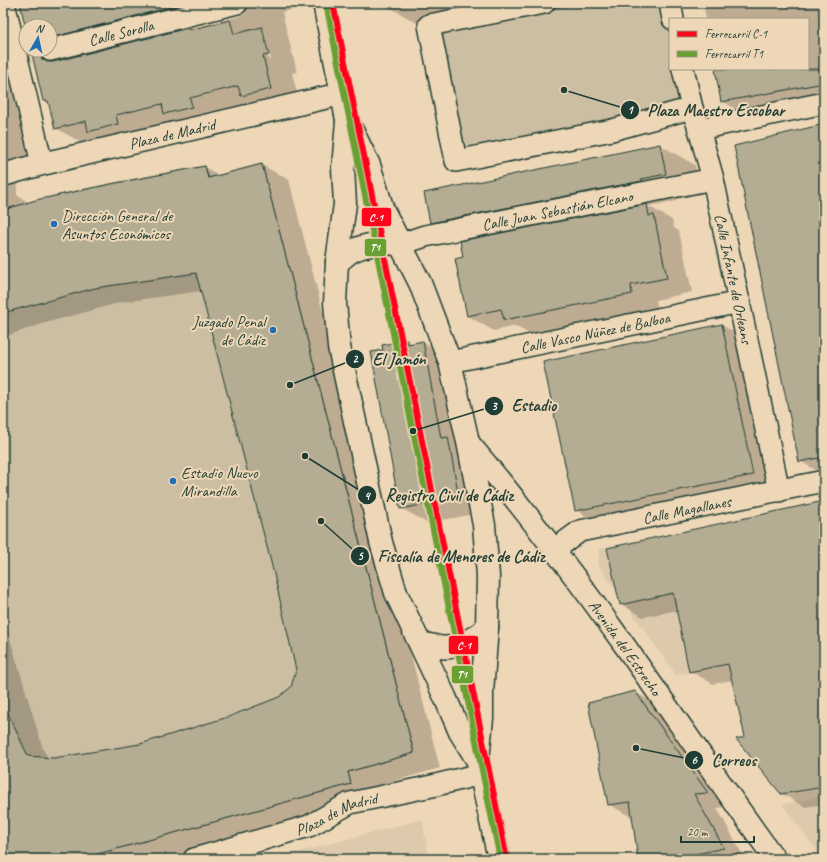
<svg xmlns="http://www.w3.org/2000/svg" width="827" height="862" font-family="Caveat,sans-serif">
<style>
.built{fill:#ddcaac}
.green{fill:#ccbea2;stroke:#767e6b}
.shadow{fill:#0003;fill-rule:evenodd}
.building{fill:#b4ac93;stroke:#1f3d34}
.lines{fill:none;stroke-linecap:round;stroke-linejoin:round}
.street-casing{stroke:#1f3d34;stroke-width:24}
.secondary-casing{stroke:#1f3d34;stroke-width:25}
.street{stroke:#eed7b7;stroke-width:21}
.secondary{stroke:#eed7b7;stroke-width:22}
.rail-1-casing{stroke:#eed7b7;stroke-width:9}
.rail-2-casing{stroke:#eed7b7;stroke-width:9}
.rail-1{stroke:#ff061d;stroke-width:6}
.rail-2{stroke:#69a032;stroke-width:6}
.poi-dot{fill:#1f6fb2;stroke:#eed7b7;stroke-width:1.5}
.labels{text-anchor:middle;stroke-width:4;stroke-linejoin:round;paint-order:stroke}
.street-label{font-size:16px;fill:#1f3d34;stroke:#eed7b7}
.poi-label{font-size:16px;fill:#1f3d34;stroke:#eed7b7;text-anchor:start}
.leader{fill:none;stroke:#1f3d34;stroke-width:1.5}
.callout-dot{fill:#1f3d34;stroke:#eed7b7;stroke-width:1.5}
.mark-label{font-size:12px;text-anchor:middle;font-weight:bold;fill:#fff}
.callout-label{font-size:17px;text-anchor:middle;font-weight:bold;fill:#1f3d34;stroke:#eed7b7;stroke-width:4;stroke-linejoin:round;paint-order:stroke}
.line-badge{stroke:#eed7b7;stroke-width:1.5}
.badge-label{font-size:11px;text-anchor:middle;font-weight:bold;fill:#fff}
</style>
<rect width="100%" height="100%" fill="#eed7b7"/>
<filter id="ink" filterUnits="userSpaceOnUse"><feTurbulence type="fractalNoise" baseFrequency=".025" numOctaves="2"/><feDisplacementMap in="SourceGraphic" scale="8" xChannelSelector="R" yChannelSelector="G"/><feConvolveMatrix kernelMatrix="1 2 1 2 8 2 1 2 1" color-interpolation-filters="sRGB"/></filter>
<g filter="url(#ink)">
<path class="built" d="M660,536L673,593L807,565L824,646L728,664L676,675L598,565L599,549Z
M824,796V859H823L782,804Z
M422,819L429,859H273Z"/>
<path class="green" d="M581,3H664L670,34V69H677L685,111L460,156L435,32Z
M262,164L414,753L348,772L351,784L80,859H3V210C69,190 137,179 205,166L209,178Z"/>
<path class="shadow" d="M28,3H295L296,9L282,12L297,72L292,73L300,105L85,145L56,128L53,63L240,16L245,13L77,55L72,57L65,52L50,49V26H26ZM262,32H264L271,60H269Z
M388,3H557L506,13L424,27L389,7Z
M703,3H824V109L757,122L722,101L716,69H808V19H706Z
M3,39L36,169L26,178L20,182L17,187V194L18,196L30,203L205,167L220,176L262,165L289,180L440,768L373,787L377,799L160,859H3V615L43,749L48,758L54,759L140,745L228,718L279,698L292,688L297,670L275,574L201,291L122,302L42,324L3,337Z
M824,125V475L800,461Z
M660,145L695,165L701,194L676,199L677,201L648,206L672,220L674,228L679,231L692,292L656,300L658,309L531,335L515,326L494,331L468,316L464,257V241L431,222Z
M722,325L748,340L779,489L601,525L576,510Z
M407,341L413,344L423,342L449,357L485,512L427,523L401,508L384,351Z
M824,502V804L805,807L782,794L746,738L733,680L713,684L690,671L678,610L643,617L621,604Z
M635,692L659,706L730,806L717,808L745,859H639L633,818L608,804Z"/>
<path class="building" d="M20,3H182V4L50,38V26H26V30Z
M230,20L234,34L262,27L269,55L263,56L271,89L241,96L238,86L190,98L192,107L164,114L162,104L116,115L118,124L88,132L86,121L55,129L48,101H43L31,50H38L39,53L42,59L47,62H53L188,28L189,30Z
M715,69H824V83L721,102Z
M824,124V457L799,462L734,146Z
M660,144L666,174L642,179V181L430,223L424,193Z
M262,164L414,753L348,772L351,784L80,859H3V703L28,756L54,758L140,744L228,717L279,697L291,687L296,670L274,574L196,273L95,288L3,313V210L36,200L111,184L205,166L208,178Z
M647,204L649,216L654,215L667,278L631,285L632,294L504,320L501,309L467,316L455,259L463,257L460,241Z
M722,324L753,475L575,511L543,362Z
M407,340L408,344L423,341L441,438L448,437L459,498L400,509L371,352L383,350L382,345Z
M824,501V787L781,794L736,739L745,737L728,664L689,672L673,593L620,605L607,548Z
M635,691L708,793L694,794L724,848L673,859H638L630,802L608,805L588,703Z"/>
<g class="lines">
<defs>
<g id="street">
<path d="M4,3L42,164"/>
<path d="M544,3L429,25L456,161L612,130L692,108"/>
<path d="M670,3L673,19"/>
<path id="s1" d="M50,50L237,3"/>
<path id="s2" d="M683,69L692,108L699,129L713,179L779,491"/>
<path d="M699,129L824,103"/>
<path id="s3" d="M401,244L425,236L713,179"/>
<path id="s4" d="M450,362L740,302"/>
<path id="s5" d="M468,442C523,507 575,576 625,646C675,717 724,789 775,859"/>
<path id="s6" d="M554,550L580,531L824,481"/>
<path id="s7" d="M194,859L309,826L350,803L432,786L481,774"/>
</g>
<g id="secondary">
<path d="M324,3L347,120L369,165L383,210L420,283L450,362L468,442L484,525L488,576L487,628L482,692V718L478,761L499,859"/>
<path d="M347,121L343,168L345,204L337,262L335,303L339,347L381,542L396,593L445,697L460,732L478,761"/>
<path id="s8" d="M3,175L42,164L341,94"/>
<path d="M337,262C342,259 346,255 350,252C366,243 384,243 401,244"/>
<path d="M420,643C426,644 432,646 439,647C457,650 473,639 487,628"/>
</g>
</defs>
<use href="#street" class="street-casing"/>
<use href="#secondary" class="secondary-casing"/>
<use href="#street" class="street"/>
<use href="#secondary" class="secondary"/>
<defs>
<path id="rail-1" d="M333,3L507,859"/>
<path id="rail-2" d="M326,4L500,859"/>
</defs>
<use href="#rail-1" class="rail-1-casing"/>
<use href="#rail-2" class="rail-2-casing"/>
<use href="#rail-1" class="rail-1"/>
<use href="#rail-2" class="rail-2"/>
</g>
</g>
<g class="poi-dot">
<circle cx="54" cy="224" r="4"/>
<circle cx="273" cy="330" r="4"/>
<circle cx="173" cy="481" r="4"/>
</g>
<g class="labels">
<g class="street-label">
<text dy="6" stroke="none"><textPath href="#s1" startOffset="73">Calle Sorolla</textPath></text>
<text dy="6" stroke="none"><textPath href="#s8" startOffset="174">Plaza de Madrid</textPath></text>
<text dy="6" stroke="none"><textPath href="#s3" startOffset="160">Calle Juan Sebastián Elcano</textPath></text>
<text dy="6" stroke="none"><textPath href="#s2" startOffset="216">Calle Infante de Orleans</textPath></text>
<text dy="6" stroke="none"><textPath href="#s4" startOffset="148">Calle Vasco Núñez de Balboa</textPath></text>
<text dy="6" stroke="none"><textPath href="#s6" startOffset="141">Calle Magallanes</textPath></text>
<text dy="6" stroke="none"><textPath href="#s5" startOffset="259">Avenida del Estrecho</textPath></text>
<text dy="6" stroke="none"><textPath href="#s7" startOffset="150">Plaza de Madrid</textPath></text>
</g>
<g class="poi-label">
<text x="62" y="221">Dirección General de<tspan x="62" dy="18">Asuntos Económicos</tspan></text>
<text x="265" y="327" text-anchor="end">Juzgado Penal<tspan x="265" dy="18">de Cádiz</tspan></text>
<text x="181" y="478">Estadio Nuevo<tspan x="181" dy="18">Mirandilla</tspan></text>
</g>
</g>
<path class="leader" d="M564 90L630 110M290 385L355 359M413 431L494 406M305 456L367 495M321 521L360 556M636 748L694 760"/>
<g class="callout-dot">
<circle cx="564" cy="90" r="4"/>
<circle cx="290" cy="385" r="4"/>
<circle cx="413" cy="431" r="4"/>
<circle cx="305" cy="456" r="4"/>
<circle cx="321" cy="521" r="4"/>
<circle cx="636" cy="748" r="4"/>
<circle cx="630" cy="110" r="10"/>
<circle cx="355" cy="359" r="10"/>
<circle cx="494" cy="406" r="10"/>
<circle cx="367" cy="495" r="10"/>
<circle cx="360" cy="556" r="10"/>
<circle cx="694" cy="760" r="10"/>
</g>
<g class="mark-label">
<text x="630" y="114">1</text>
<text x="355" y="363">2</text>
<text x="494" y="410">3</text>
<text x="367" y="500">4</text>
<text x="360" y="560">5</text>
<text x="694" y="764">6</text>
</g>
<g class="callout-label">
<text x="716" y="116">Plaza Maestro Escobar</text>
<text x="399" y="365">El Jamón</text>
<text x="534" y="411">Estadio</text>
<text x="449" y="501">Registro Civil de Cádiz</text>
<text x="461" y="562">Fiscalía de Menores de Cádiz</text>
<text x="734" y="766">Correos</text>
</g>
<g class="line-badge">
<rect x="361" y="207" width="31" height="20" rx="4" fill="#ff061d"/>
<rect x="364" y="238" width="23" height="19" rx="4" fill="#69a032"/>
<rect x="448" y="635" width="31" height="20" rx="4" fill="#ff061d"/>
<rect x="451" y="665" width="23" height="19" rx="4" fill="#69a032"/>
</g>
<g class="badge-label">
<text x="376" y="221">C-1</text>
<text x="375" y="251">T1</text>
<text x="464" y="649">C-1</text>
<text x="462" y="678">T1</text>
</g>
<rect width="827" height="862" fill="none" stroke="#eed7b7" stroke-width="16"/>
<rect x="8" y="8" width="811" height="846" fill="none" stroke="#1f3d34" stroke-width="1.5" filter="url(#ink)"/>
<rect x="669" y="18" width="140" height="52" fill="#eed7b7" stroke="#9b9983"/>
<rect x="677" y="31" width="20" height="6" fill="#ff061d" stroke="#9b9983"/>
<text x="705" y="38" font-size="12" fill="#1f3d34">Ferrocarril C-1</text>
<rect x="677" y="51" width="20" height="6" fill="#69a032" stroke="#9b9983"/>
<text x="705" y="58" font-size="12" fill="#1f3d34">Ferrocarril T1</text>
<g transform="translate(38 38) rotate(9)"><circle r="19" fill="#eed7b7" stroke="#9b9983"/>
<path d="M0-3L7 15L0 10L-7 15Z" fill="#1f6fb2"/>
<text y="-6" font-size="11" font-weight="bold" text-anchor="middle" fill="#1f3d34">N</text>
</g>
<path d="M681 836v6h73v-6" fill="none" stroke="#1f3d34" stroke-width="2"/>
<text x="687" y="836" font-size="12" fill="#1f3d34" stroke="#eed7b7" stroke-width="3" paint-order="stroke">20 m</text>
</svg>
